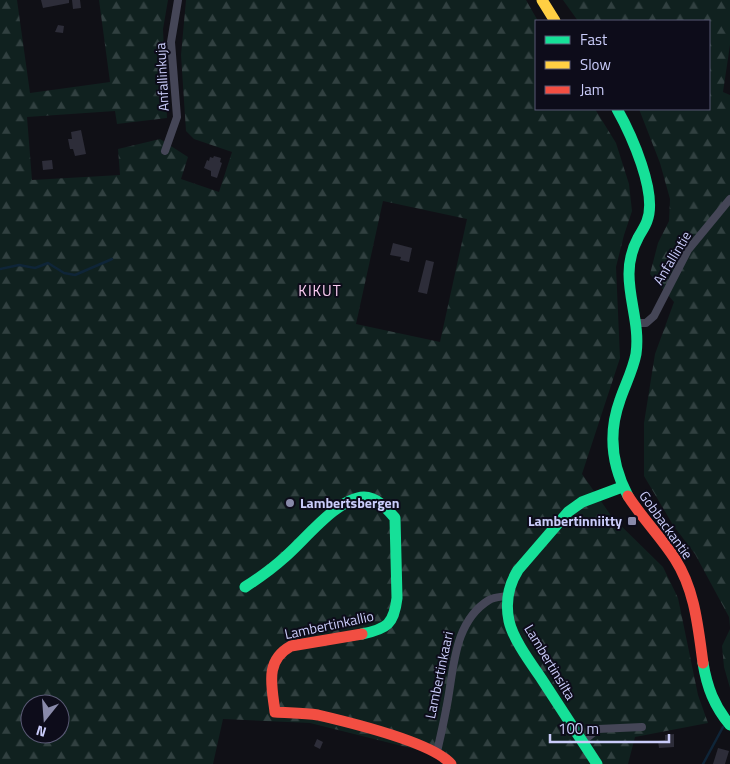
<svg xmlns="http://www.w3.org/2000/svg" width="730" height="764" font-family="'Titillium Web',sans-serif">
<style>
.forest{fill:url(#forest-firs);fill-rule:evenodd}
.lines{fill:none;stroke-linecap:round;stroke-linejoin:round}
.stream{stroke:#0f2538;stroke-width:2.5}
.building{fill:#2d2d39}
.street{stroke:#454657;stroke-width:8}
.fast{stroke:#16e098;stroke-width:11}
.slow{stroke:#ffcf43;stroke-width:11}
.jam{stroke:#f24e42;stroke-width:11}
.poi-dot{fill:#898aaa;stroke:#0d0c1a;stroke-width:2}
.labels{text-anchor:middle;stroke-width:4;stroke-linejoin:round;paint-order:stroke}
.street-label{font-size:14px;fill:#caccfa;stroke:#0d0c1a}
.poi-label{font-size:14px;font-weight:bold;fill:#caccfa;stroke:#0d0c1a;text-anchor:start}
.neighbourhood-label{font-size:15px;letter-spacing:1px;fill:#faccf1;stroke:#0d0c1a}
</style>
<defs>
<pattern id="forest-firs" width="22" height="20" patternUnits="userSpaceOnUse" patternTransform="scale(1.25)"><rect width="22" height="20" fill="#10211f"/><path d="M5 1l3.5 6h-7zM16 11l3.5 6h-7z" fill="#314040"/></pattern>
</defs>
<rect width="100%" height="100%" fill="#101016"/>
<path class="forest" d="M0,0H17L30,93L110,82L99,0H168L163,29L167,118L117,124L115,111L27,117L32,180L120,175L118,149L160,139L188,157L181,179L219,192L232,152L194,139L186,131L181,55L186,0H526L538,21H536V109H595L616,143L629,184L632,211L624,235L616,267L620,358L582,474L612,517L663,567L678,598L698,695L708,723L635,737L628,764H442L434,754L310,723L223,719L213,764H0ZM383,201L467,219L440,342L356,324ZM30,704H60V734H30Z
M563,0H730V45L723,92L730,95V627L729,617L695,554L673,525L644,476V423L655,354L674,302L650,274L658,243L669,221L670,199L660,163L639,109H709V21H578Z
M730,629V688L724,667L722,646Z"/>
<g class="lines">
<path class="stream" d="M0,269L19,265L35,268L48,263L64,273L75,275L112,259
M703,764L723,727"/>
</g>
<path class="building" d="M41,0H69V3L43,8Z
M72,0H80L81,8L73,9Z
M58,25L64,26L63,33L55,32Z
M81,130L86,154L75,156L73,149H70L68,139H72L71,132Z
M214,156L221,158L220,162L222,163L217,178L211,176V171L204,168L207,160L209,161L210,157L213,158Z
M52,160L53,169L43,170L42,161Z
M393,243L412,248L409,262L400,260L401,257L390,255Z
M426,260L434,262L427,294L418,292Z
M674,734V747L659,748L658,741L665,740V735Z
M317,739L323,742L320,749L314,746Z
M718,748L729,751L725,764H713Z"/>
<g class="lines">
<path class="street" d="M165,151L177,117L171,42L178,0
M635,323H646L654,316L688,250L730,199
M582,742L598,729L642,727
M437,752C441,734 445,717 448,699C454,665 455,621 489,600C494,597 501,597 507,596"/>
<path class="fast" d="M617,109C631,134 658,193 647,221C645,227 641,232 638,238C632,249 629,261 629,274C629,301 640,326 636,354C633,370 625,385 620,400C608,433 612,466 628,496
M245,587C259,578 273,568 285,557C305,540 337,498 364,497C377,497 387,509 395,518L397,598C394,624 387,629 362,634
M703,663C707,687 714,706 730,725
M597,764C578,735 559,706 541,678C530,662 513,639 509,621C505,602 508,586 518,570L568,512L582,502L622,487"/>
<path class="slow" d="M542,0L555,21"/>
<path class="jam" d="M628,496C642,518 661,537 675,559C695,590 698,627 703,663
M362,634L291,646C264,661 272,686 275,712C289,713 304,713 318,715C348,722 432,742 451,764"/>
</g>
<g class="poi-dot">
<circle cx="290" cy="503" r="5"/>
<rect x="627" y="516" width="10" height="10" rx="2.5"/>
</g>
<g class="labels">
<g class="street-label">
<text transform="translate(162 77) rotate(-93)" y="5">Anfallinkuja</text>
<text transform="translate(672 258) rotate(-59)" y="5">Anfallintie</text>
<text transform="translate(666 525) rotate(54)" y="5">Gobbackantie</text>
<text transform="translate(329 625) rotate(-12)" y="5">Lambertinkallio</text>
<text transform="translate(550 662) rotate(59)" y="5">Lambertinsilta</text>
<text transform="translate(439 675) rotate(-78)" y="5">Lambertinkaari</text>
</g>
<g class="poi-label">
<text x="300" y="508">Lambertsbergen</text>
<text x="622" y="526" text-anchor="end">Lambertinniitty</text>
</g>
<g class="neighbourhood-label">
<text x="320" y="296">KIKUT</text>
</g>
</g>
<rect x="535" y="20" width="175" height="90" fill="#0d0c1a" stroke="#595974"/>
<rect x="545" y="36" width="25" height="8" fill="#16e098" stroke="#595974"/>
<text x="580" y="45" font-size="15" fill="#caccfa">Fast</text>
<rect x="545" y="61" width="25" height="8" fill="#ffcf43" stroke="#595974"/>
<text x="580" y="70" font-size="15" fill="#caccfa">Slow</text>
<rect x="545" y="86" width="25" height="8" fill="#f24e42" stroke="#595974"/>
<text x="580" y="95" font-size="15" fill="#caccfa">Jam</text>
<g transform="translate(45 719) rotate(197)"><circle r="24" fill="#0d0c1a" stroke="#595974"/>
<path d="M0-4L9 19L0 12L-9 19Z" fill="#898aaa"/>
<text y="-8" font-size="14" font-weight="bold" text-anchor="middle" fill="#caccfa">N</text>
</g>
<path d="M550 734v8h119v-8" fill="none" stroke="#caccfa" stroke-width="2.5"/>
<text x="558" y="734" font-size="15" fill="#caccfa" stroke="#0d0c1a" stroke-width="4" paint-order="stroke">100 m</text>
</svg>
